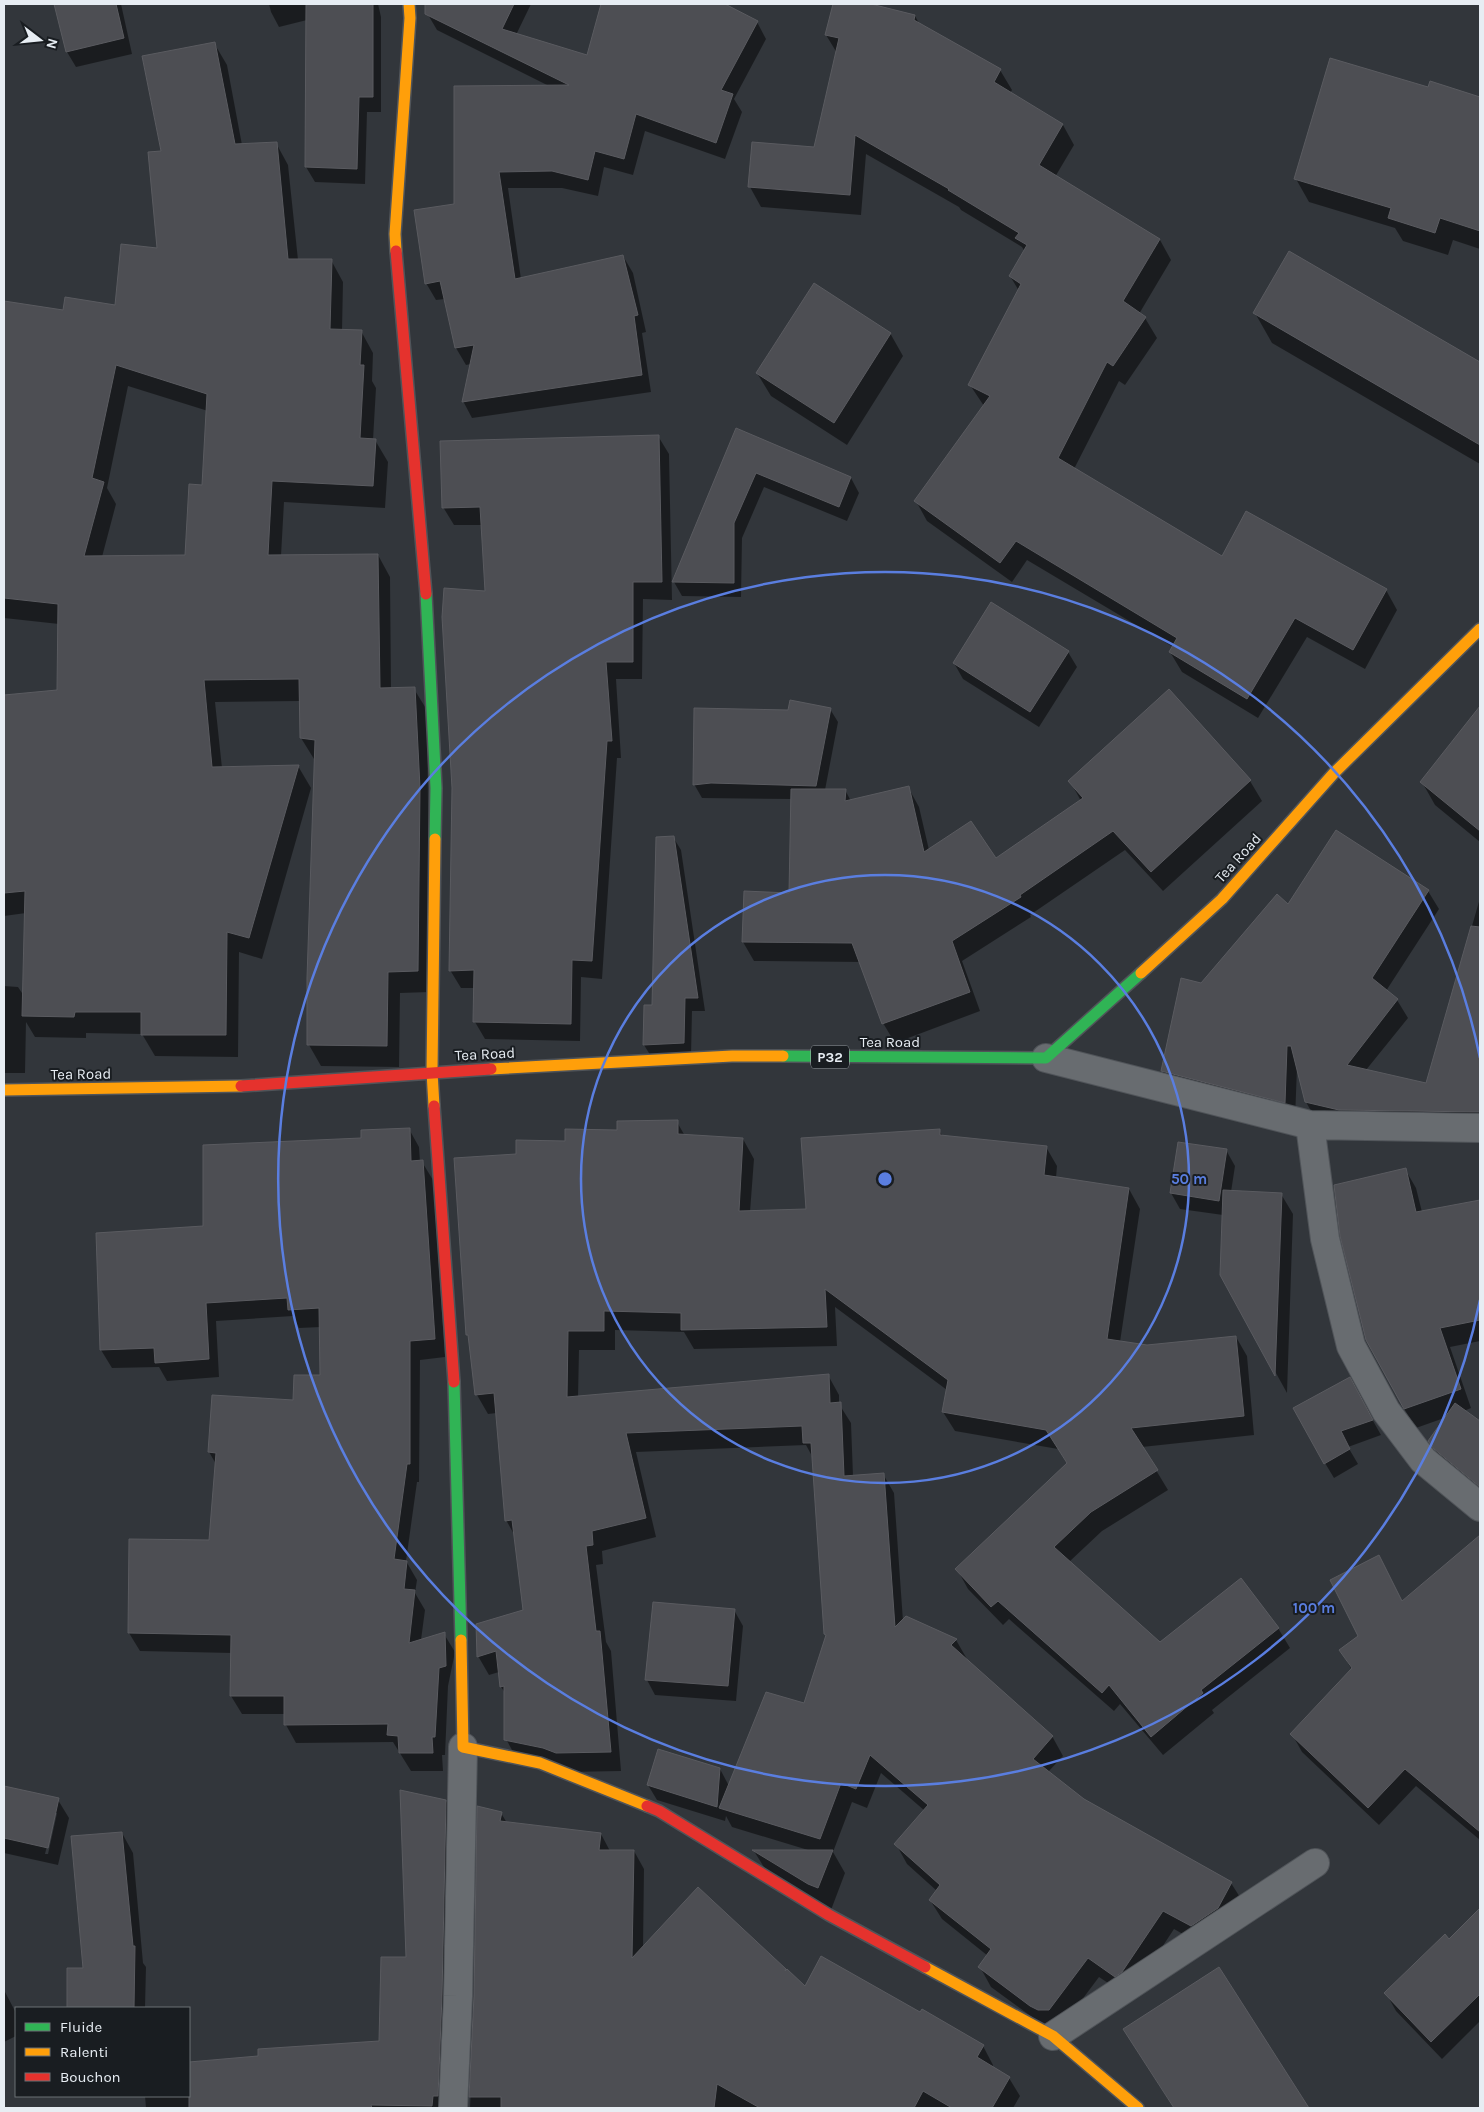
<svg xmlns="http://www.w3.org/2000/svg" width="1484" height="2112" font-family="Karla,sans-serif">
<style>
.shadow{fill:#0007;fill-rule:evenodd}
.building{fill:#4d4e53;stroke:#5a5b60;fill-rule:evenodd}
.lines{fill:none;stroke-linecap:round;stroke-linejoin:round}
.street-casing{stroke:#505459;stroke-width:30}
.fast-casing{stroke:#505459;stroke-width:14}
.slow-casing{stroke:#505459;stroke-width:14}
.jam-casing{stroke:#505459;stroke-width:14}
.street{stroke:#686c70;stroke-width:28}
.fast{stroke:#30b455;stroke-width:11}
.slow{stroke:#ff9f0a;stroke-width:11}
.jam{stroke:#e5322d;stroke-width:11}
.ring{fill:none;stroke:#5a7ee0;stroke-width:2.5}
.labels{text-anchor:middle;stroke-width:4;stroke-linejoin:round;paint-order:stroke}
.shield{fill:#191d21;stroke:#a9afb4;stroke-width:1}
.shield-label{font-size:14px;font-weight:bold;fill:#e7edf3}
.street-label{font-size:15px;fill:#e7edf3;stroke:#191d21}
.centre{fill:#5a7ee0;stroke:#191d21;stroke-width:2.5}
.ring-label{font-size:15px;text-anchor:middle;font-weight:bold;fill:#5a7ee0;stroke:#191d21;stroke-width:4;stroke-linejoin:round;paint-order:stroke}
</style>
<rect width="100%" height="100%" fill="#32363b"/>
<path class="shadow" d="M55,4H121L132,54L76,67L67,52Z
M269,4H378L381,17V112H367L365,184L315,182L306,167L307,20L279,27L271,12Z
M425,4H531L516,35L588,57L603,4H722L757,22L766,39L734,99L742,112L725,159L645,131L633,175L604,167L598,196L562,188H508L521,279L623,256L633,273L646,332L642,333L651,392L472,418L463,401L471,364L466,365L456,348L445,299L436,300L426,283L456,205L549,86L437,30L427,13Z
M834,4H866L915,16L920,25L1000,70L1012,90L1010,93L1063,125L1074,145L1055,177L1160,240L1171,260L1139,314L1145,318L1157,338L1125,385L1119,381L1074,469L1222,558L1386,590L1397,610L1365,669L1307,637L1258,718L1182,672L1170,652L1173,647L1027,560L1012,582L927,521L916,501L984,406L970,385L1019,291L1010,276L1025,252L1022,247L961,210L959,207L866,154L861,215L761,207L750,187L815,148L837,53L826,35Z
M214,43L227,65L242,145L276,143L288,165L298,260H331L343,282L342,331H361L373,353L372,381L376,388L373,440H375L388,462L385,508L284,502L281,556L378,555L390,577L391,689H414L427,710L430,992L400,993L399,1067L321,1066L309,1045L316,760L314,759L301,738L300,701L215,702L222,768L298,766L311,788L262,959L239,952L238,1057L155,1056L142,1034L86,1033V1038L35,1037L26,1022L25,1073H4V986L18,987L24,996L26,913L4,916V697L59,691V624L4,618V302L64,312L116,307L159,249L162,152ZM128,386L208,411L203,486L186,556L102,557L116,504L107,488Z
M1431,83L1480,99V249L1453,240L1448,255L1403,241L1395,228L1309,202L1296,179L1429,88Z
M1290,253L1480,363V464L1272,343L1255,313Z
M890,333L903,356L847,445L771,396L757,373Z
M737,430L851,478L859,493L847,521L764,487L742,538L741,597L682,596L674,582Z
M658,436L669,454L672,600L643,599L642,679H616L621,758H617L602,979L581,977L580,1041L485,1039L475,1022V988H461L450,970L486,593L482,525H454L443,507Z
M1068,652L1077,667L1039,727L963,679L954,663Z
M1169,690L1250,781L1262,801L1163,891L1125,850L1030,915L1031,917L962,961L980,1011L895,1043L883,1023L861,962L754,961L743,942L790,895L792,799L702,798L694,784L789,711L830,709L838,722L825,790H845L851,801L908,787L919,807L929,850L995,860L1081,801L1070,781Z
M1465,727L1480,739V842L1435,805L1422,782Z
M1337,832L1428,891L1439,909L1386,991L1397,1000L1408,1018L1366,1070L1427,1084L1480,898V1130L1316,1120L1306,1102L1297,1067L1295,1120L1172,1089L1162,1071L1201,984L1288,906Z
M673,837L681,850L705,1011H692L691,1056L652,1058L644,1045L653,1006Z
M677,1122L685,1136L743,1139L754,1159L750,1212L807,1211L939,1130L943,1137L1046,1147L1057,1166L1056,1178L1129,1189L1140,1209L1120,1342L1147,1346L1236,1337L1247,1356L1254,1435L1142,1447L1168,1490L1102,1531L1069,1562L1160,1643L1278,1628L1290,1648L1212,1710L1214,1713L1163,1755L1120,1704L1114,1711L1009,1619L1003,1625L968,1589L957,1569L1068,1464L1058,1449L955,1431L943,1412L947,1390L835,1307L837,1346L694,1349L684,1332L615,1330V1350H579L578,1398L828,1375L839,1395V1404L851,1423L853,1476L883,1474L894,1493L903,1621L906,1618L956,1640L967,1659L966,1660L1052,1736L1063,1756L1048,1772L1083,1800L1231,1883L1243,1902L1202,1945L1174,1929L1133,1991L1126,1995L1099,1977L1060,2029L1043,2025L991,1987L980,1967L988,1956L942,1919L930,1900L937,1891L907,1864L896,1844L925,1811L881,1773L867,1808L852,1802L833,1852L845,1873L831,1910L767,1872L754,1851L808,1850L732,1827L726,1816L725,1821L657,1800L648,1785L720,1769L729,1786L805,1705L827,1637L825,1633L813,1458L806,1445L636,1452L656,1537L602,1551L603,1564L596,1565L606,1642L611,1651L621,1771L568,1772L517,1759L506,1739V1694L501,1687L499,1672L489,1675L478,1656L525,1611L515,1536L506,1520L497,1413L488,1414L477,1395L470,1339L468,1335L455,1159L517,1155L566,1142Z
M409,1129L419,1147L420,1162H422L433,1180L445,1357L420,1360L419,1482H417L406,1561L417,1580L415,1593L425,1610L421,1640L444,1634L455,1652L448,1686L445,1755H442L443,1771H411L393,1742L296,1743L286,1725V1714H242L231,1696L232,1653L140,1651L129,1633L210,1542L216,1464L209,1452L294,1401L321,1377V1327L299,1328L293,1316L216,1321L219,1377L167,1381L159,1367L112,1368L101,1350L97,1235L205,1228L362,1139Z
M1179,1143L1226,1150L1235,1166L1231,1192L1281,1194L1293,1214L1287,1393L1221,1274L1223,1215L1180,1209L1171,1193Z
M1405,1169L1416,1188L1422,1212L1480,1201V1341L1450,1347L1471,1408L1464,1411L1480,1422V1495L1440,1459L1430,1441L1447,1417L1416,1428L1400,1402Z
M1358,1394L1381,1435L1348,1447L1358,1464L1334,1478L1325,1463Z
M1480,1537V1840L1416,1786L1379,1825L1302,1752L1292,1734L1352,1670L1341,1651Z
M734,1610L743,1626L736,1701L655,1695L647,1680Z
M4,1787L58,1800L69,1818L58,1865L4,1853ZM55,1813H57L48,1854H45Z
M446,1801L456,1819L448,2108H146L145,2096H189V2063L260,2058L380,2042L407,1959Z
M479,1808L501,1813L507,1823L601,1834L610,1851H634L644,1869L643,1949L785,1969L805,1988L921,2014L983,2046L993,2065L992,2068L1009,2078L1020,2096L1013,2108H470L475,1996Z
M122,1833L133,1853L143,1963L146,1967L145,2008H68L69,1969H84Z
M1480,1910V2021L1442,2059L1396,2011L1386,1993L1449,1941Z
M1218,1968L1308,2108H1174L1138,2052Z
M4,1990L16,2013V2036L4,2042Z"/>
<path class="building" d="M54,4H116L124,38L66,52Z
M306,4H373V97H359L357,169L305,167Z
M425,4H514L502,29L587,55L601,4H725L758,21L721,90L733,94L716,143L636,114L624,159L595,151L588,180L552,171L499,172L515,279L623,255L638,315L634,316L642,375L462,402L474,345L455,348L440,281L425,284L414,210L454,204V86L569,85L425,14Z
M833,4H871L915,15L914,20L1001,69L994,82L1063,124L1039,165L1160,239L1123,301L1146,317L1113,366L1107,362L1058,458L1222,556L1246,511L1387,589L1353,650L1295,618L1247,699L1169,652L1177,638L1016,541L1000,563L914,501L990,396L968,385L1021,284L1009,276L1027,245L1015,238L1019,233L948,190L949,189L855,135L850,195L748,187L752,142L814,147L839,38L825,35Z
M215,42L235,144L277,142L288,259H332L330,329L362,330L360,365H364L360,438L376,439L373,486L272,481L268,555L378,554L380,688L415,687L420,788L418,971L388,972L387,1046L307,1045V978L315,740L300,738L299,679L204,680L212,767L299,765L249,938L227,932L226,1035H141V1012H75L74,1017L22,1016L25,891L4,893V695L57,690L58,604L4,598V301L63,310L65,297L115,305L121,244L157,248L148,152L161,151L142,56ZM116,365L207,394L202,485L189,484L185,555L84,556L104,482L92,478Z
M1330,58L1428,87L1430,81L1480,97V231L1440,218L1435,233L1388,218L1391,208L1294,179Z
M1289,251L1480,362V445L1253,313Z
M814,283L891,333L834,423L756,373Z
M736,428L851,477L839,507L756,473L734,523V583L672,582Z
M659,435L662,582H633V662H606L612,741H607L592,961L572,960L571,1024L473,1022L474,970L449,971L452,788L442,617L444,588L485,591L480,507L442,508L440,441Z
M991,602L1069,651L1030,712L953,663Z
M1169,689L1251,780L1151,872L1113,831L1020,895L1021,897L952,941L970,992L882,1024L852,943L742,942L744,891L789,893L791,789H846L845,801L909,786L924,852L971,821L996,858L1083,798L1068,781Z
M790,700L831,708L816,786L711,783L693,785L694,708L788,710Z
M1480,706V831L1420,782Z
M1336,830L1429,890L1372,978L1398,999L1347,1065L1426,1083L1471,926L1480,927V1112L1339,1110L1305,1102L1291,1046H1287L1285,1103L1161,1071L1181,978L1201,983L1277,894L1288,904Z
M674,836L698,998H685L684,1043L643,1045L644,1005H652L656,837Z
M678,1120V1134L743,1138L739,1211L806,1209L801,1138L940,1129V1135L1047,1146L1044,1175L1129,1188L1107,1339L1147,1345L1236,1336L1244,1416L1131,1428L1158,1470L1091,1512L1054,1547L1160,1642L1241,1578L1279,1628L1201,1690L1203,1693L1151,1737L1109,1685L1102,1693L998,1601L991,1607L955,1569L1067,1463L1046,1430L942,1412L948,1380L825,1289L827,1327L681,1330V1313L604,1311V1331H568L567,1397L829,1374L830,1403L841,1402L844,1476L884,1473L895,1627L906,1616L957,1639L951,1645L1053,1736L1033,1759L1084,1799L1232,1882L1218,1908L1191,1926L1163,1911L1122,1972L1115,1977L1088,1958L1049,2010H1038L1030,2006L978,1967L991,1949L929,1900L940,1885L894,1844L928,1805L870,1755L856,1789L841,1783L820,1839L719,1808L766,1692L804,1703L826,1635L824,1634L811,1443H803L802,1426L626,1433L646,1518L592,1531L593,1545L586,1546L596,1631H600L611,1752L556,1753L543,1748L504,1740V1686L500,1687L496,1651L477,1657L476,1624L523,1610L512,1520L505,1521L494,1393L475,1395L468,1335H466L454,1158L516,1154V1140L565,1141V1129L617,1130V1121Z
M410,1128L411,1161L423,1160L435,1339L410,1341V1464H407L394,1559L407,1561L404,1589L415,1590L409,1643L445,1632L446,1666L439,1668L435,1737H432L433,1753H399L398,1736L387,1735L388,1724L284,1725V1696H230L231,1635L128,1633L129,1539L209,1540L216,1453L208,1452L212,1395L293,1400L294,1375H320L319,1308L288,1310L287,1298L206,1303L209,1359L155,1363L154,1348L100,1350L96,1233L203,1226V1145L361,1138V1130Z
M1178,1142L1227,1149L1219,1201L1170,1193Z
M1406,1168L1416,1212L1480,1200V1320L1440,1328L1461,1389L1404,1409L1366,1340L1340,1236L1334,1185Z
M1223,1190L1282,1193L1275,1376L1220,1275Z
M1350,1377L1373,1420L1341,1431L1350,1449L1324,1464L1293,1408Z
M1455,1403L1480,1421V1487L1434,1449L1428,1441Z
M1480,1535V1832L1405,1769L1368,1808L1290,1734L1352,1668L1339,1650L1358,1636L1330,1580L1379,1555L1402,1601Z
M653,1602L735,1609L728,1686L645,1680Z
M658,1749L720,1768L717,1807L647,1785Z
M4,1786L59,1798L48,1848L4,1838Z
M400,1790L446,1800L442,1996L438,2096H433L432,2106L371,2105L372,2108H189V2062L258,2056V2049L379,2041L381,1957H406Z
M477,1806L502,1812L500,1821L601,1833L599,1850H634L632,1958L698,1887L786,1969L785,1971L787,1969L805,1986L821,1956L920,2012L922,2009L984,2045L977,2057L1010,2077L992,2108H952L923,2091L914,2108H760L717,2084L714,2108H501V2097H469L474,1996Z
M122,1832L133,1946H135L134,2008H67V1968H83L71,1836Z
M752,1850H833L818,1888L808,1884Z
M1480,1908V1994L1431,2042L1384,1993L1445,1934L1449,1939Z
M1219,1967L1309,2108H1174L1123,2029Z"/>
<g class="lines">
<defs>
<path id="street" d="M1046,1058L1310,1125L1480,1128
M1310,1125L1325,1239L1351,1346L1386,1411L1423,1460L1480,1507
M1053,2036L1315,1863
M453,2108L458,1996L463,1747"/>
<path id="fast" d="M426,594L436,788L435,839
M783,1056L1046,1058L1141,973
M454,1382L461,1640"/>
<path id="slow" d="M396,251L395,234L410,18L409,4
M1141,973L1222,899L1334,773L1480,629
M491,1069L732,1056H783
M4,1090L241,1086
M434,1106L432,1072L435,839
M461,1640L463,1747L540,1763L647,1806
M925,1967L1053,2036L1138,2108"/>
<path id="jam" d="M396,251L426,594
M241,1086L491,1069
M434,1106L454,1382
M647,1806L659,1811L829,1915L925,1967"/>
</defs>
<use href="#street" class="street-casing"/>
<use href="#fast" class="fast-casing"/>
<use href="#slow" class="slow-casing"/>
<use href="#jam" class="jam-casing"/>
<use href="#street" class="street"/>
<use href="#fast" class="fast"/>
<use href="#slow" class="slow"/>
<use href="#jam" class="jam"/>
</g>
<g class="ring">
<circle cx="885" cy="1179" r="304"/>
<path d="M1480 1300A607 607 0 1 1 1480 1058"/>
</g>
<g class="labels">
<rect class="shield" x="811" y="1045.5" width="38" height="23" rx="4"/>
<g class="shield-label">
<text x="830" y="1062">P32</text>
</g>
<g class="street-label">
<text transform="translate(1238 858) rotate(-48)" y="5">Tea Road</text>
<text x="890" y="1047">Tea Road</text>
<text transform="translate(485 1054) rotate(-3)" y="5">Tea Road</text>
<text transform="translate(81 1074) rotate(-1)" y="5">Tea Road</text>
</g>
</g>
<circle cx="885" cy="1179" r="8" class="centre"/>
<g class="ring-label">
<text x="1189" y="1184">50 m</text>
<text x="1314" y="1613">100 m</text>
</g>
<rect width="1484" height="2112" fill="none" stroke="#e7edf3" stroke-width="10"/>
<rect x="15" y="2007" width="175" height="90" fill="#191d21" stroke="#6b7075"/>
<rect x="25" y="2023" width="25" height="8" fill="#30b455" stroke="#6b7075"/>
<text x="60" y="2032" font-size="15" fill="#e7edf3">Fluide</text>
<rect x="25" y="2048" width="25" height="8" fill="#ff9f0a" stroke="#6b7075"/>
<text x="60" y="2057" font-size="15" fill="#e7edf3">Ralenti</text>
<rect x="25" y="2073" width="25" height="8" fill="#e5322d" stroke="#6b7075"/>
<text x="60" y="2082" font-size="15" fill="#e7edf3">Bouchon</text>
<g transform="translate(40 40) rotate(106)" stroke="#191d21" stroke-width="4" paint-order="stroke">
<path d="M0-4L9 19L0 12L-9 19Z" fill="#e7edf3"/>
<text y="-8" font-size="14" font-weight="bold" text-anchor="middle" fill="#e7edf3">N</text>
</g>
</svg>
